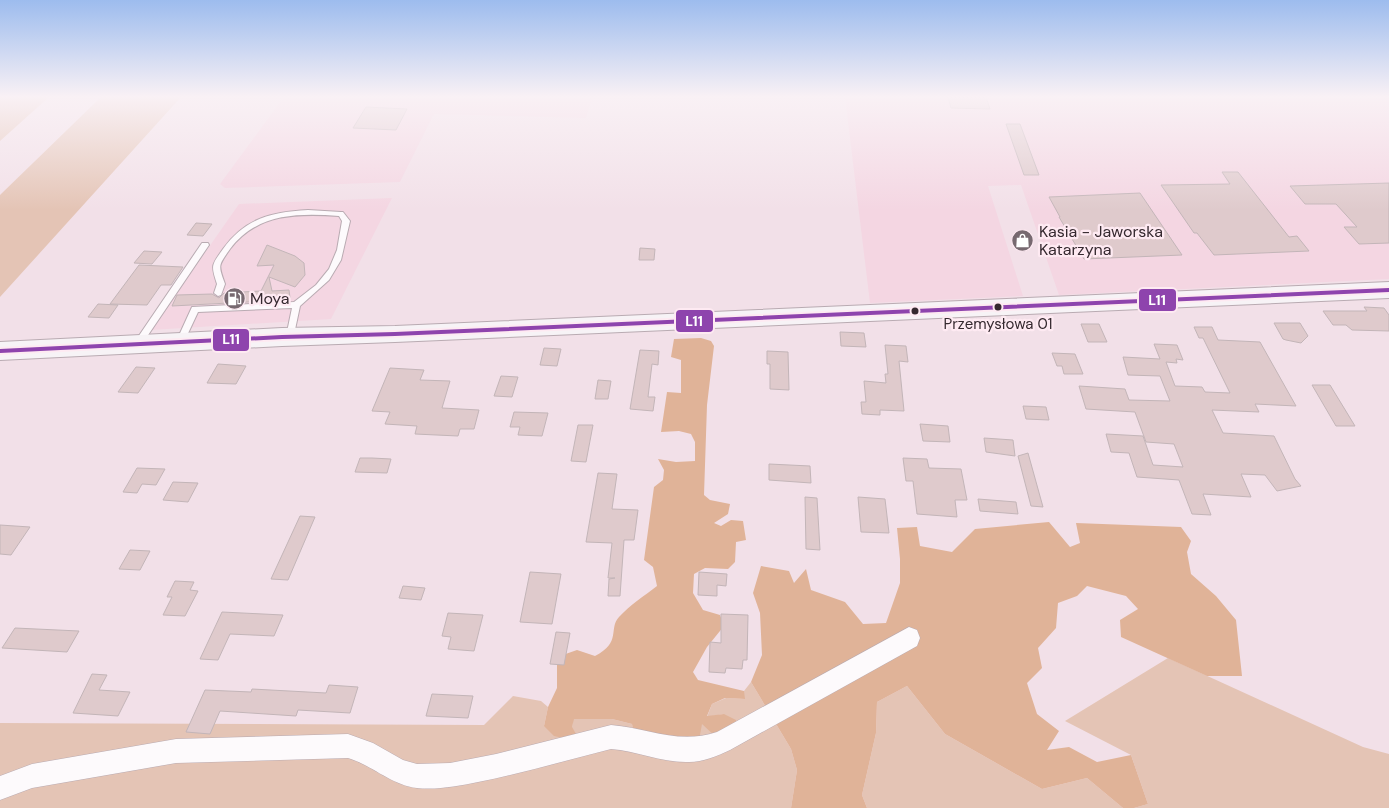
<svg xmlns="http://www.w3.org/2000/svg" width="1389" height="808" font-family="'DM Sans',sans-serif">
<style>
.built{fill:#f4d6e2}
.green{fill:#e4c4b5}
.forest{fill:#e0b398}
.building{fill:#dfcacc;stroke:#c3b5b8}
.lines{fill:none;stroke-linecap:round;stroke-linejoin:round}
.lane-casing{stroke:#b9abb2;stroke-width:2}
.street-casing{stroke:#b9abb2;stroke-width:1}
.secondary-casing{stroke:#b9abb2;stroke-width:2}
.lane{fill:#fdfafc;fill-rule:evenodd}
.street{fill:#fdfafc;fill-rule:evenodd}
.secondary{fill:#f7f3f6;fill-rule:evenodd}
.bus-1-casing{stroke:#feeaf2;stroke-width:8}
.bus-1{stroke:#8e44ad;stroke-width:4}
.bus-dot{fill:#35292f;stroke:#feeaf2;stroke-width:2}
.labels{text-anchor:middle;stroke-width:4.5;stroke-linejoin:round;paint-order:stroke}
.bus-label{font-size:15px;fill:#35292f;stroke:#feeaf2}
.poi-label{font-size:16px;fill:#35292f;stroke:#feeaf2;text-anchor:start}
.line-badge{stroke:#feeaf2;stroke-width:2}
.badge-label{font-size:14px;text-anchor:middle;font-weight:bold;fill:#fff}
</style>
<rect width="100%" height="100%" fill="#f2e0e8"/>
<path class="built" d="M284,97H592L586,118L434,114L400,182L225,188L220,184Z
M845,97H1389V279L1059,295L1021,185L988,186L1023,296L870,303Z
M392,198L331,319L151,330L239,204Z"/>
<path class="green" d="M0,97H49L0,141Z
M101,97H181L0,297V195Z
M1168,658L1363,747L1389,754V808H1134L1148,804L1131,755L1065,721Z
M751,682L791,749L797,770L791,808H0V723L484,725L513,696L541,701L548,707L544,726L572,727L573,719H612L632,724L635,741L701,723L724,714L707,717L712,704L726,698L744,699V691Z
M907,686L945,734L1042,789L1087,778L1123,808H867L862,795L876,733L877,702Z"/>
<path class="forest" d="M701,338L711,341L714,346L707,405L704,495L710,500L730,504L728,514L714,523L721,526L731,520L743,521L746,540L736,542L735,562L728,569L705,568L694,574L693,593L703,610L720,615L724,626L707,647L693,672L698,680L744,691L745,699L725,698L712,704L707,716L724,714L736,720V735L717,738L702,724L699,740L635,741L632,724L612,719H574L572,727L576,734L572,740L554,736L544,726L548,707L557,688V657L577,650L595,656C622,642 608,629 619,617C630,605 644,596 657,586L653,567L644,560L654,487L663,480L664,470L658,459L676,462L695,461V442L691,434L679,431L661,432L667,392L681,393V360L671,357L674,339Z
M1049,522L1070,547L1080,543L1076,523L1181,527L1191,541L1187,552L1191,574L1216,596L1236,620L1242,676H1207L1121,637L1120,620L1138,609L1126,596L1087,586L1077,596L1058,603L1056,628L1038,648L1042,668L1027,683L1037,714L1059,731L1047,750L1069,747L1097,762L1131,755L1148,804L1134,808H1123L1087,778L1042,789L945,734L907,686L877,702L876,733L862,795L867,808H791L797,770L791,749L751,682L762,655L760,613L753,593L761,566L789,571L794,583L806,569L811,590L845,602L863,624L886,623L900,583V559L897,528L917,527L920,546L952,552L975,529Z"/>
<path class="building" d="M948,97H986L990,109L951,108Z
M366,107L407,109L396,130L353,128Z
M1006,124H1020L1039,175H1024Z
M1222,172H1238L1289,237L1297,236L1309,251L1214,255L1197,233H1194L1161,185L1230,184Z
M1389,183V243L1359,244L1344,227H1357L1336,204H1305L1290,186Z
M1140,193L1182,255L1084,259L1059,217H1060L1049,197Z
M196,223L212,224L203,236L187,235Z
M267,245L295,256L304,263L305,275L295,287L269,277L272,291L289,290L290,298L267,301L172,306L177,295L212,294L219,298L224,293L261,291L274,265L257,266Z
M640,248L655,249L654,260H639Z
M144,251L162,252L152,264L134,263Z
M139,265L183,267L171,285H161L147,305L110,304Z
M98,304L118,305L109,318L88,317Z
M1364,307L1384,308L1389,315V331L1352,330L1346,325H1333L1323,311H1367Z
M1274,323H1300L1308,336L1301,343L1286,340L1283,339Z
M1081,324H1099L1107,342H1088Z
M1194,327H1212L1218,340L1260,342L1296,406L1255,404L1259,412L1212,410L1223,433L1274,436L1295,479L1301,486L1277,491L1265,475L1241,474L1251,497L1203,494L1211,515L1192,514L1179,480L1137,477L1129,453L1111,452L1106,434L1143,436L1153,465L1183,467L1174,444L1146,442L1135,412L1086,409L1079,386L1125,389L1129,400L1170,401L1160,376L1128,375L1123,357L1160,359L1154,344L1177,345L1183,360L1176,359L1177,363L1166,362L1175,386L1202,387L1205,392L1230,393L1203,338H1199Z
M840,332L864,333L866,347L841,346Z
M885,345L906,346L908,362L899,361L904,411L880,410V415L862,414L861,402H866L864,381L886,383L885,374H888Z
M544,348L561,349L557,366L540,365Z
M640,350L659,351L658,365L652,364L648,397H655L653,411L630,409Z
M767,351L788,352L789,390L770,389V364H767Z
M1052,353L1075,354L1083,374H1064L1062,366H1057Z
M218,364L246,366L236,384L207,383Z
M136,367L155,368L138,393L118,392Z
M390,368L424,370L420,380L450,381L442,408L479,410L474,429H460L458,436L415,434L417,426L385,424L390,412L372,411Z
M501,376L518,377L512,397L494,396Z
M598,380L611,381L608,399H595Z
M1312,385H1330L1355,426H1336Z
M1023,406L1046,407L1049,420L1026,419Z
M514,412L548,413L542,436L518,435L520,427H510Z
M920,424L948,426L950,442L923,441Z
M578,425H593L586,462L571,461Z
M984,438L1013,440L1015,456L986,452Z
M1028,453L1043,507L1031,506L1018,456Z
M360,458H372L391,459L387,473L355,472Z
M903,458L927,459L929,468L961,469L967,500H955L957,517L917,514L913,481H906Z
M769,464L810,466L811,483L769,480Z
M137,468L165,469L156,485L142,484L137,493L123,492Z
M598,473L617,474L612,509L638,510L634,540H624L620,596H608L609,579L615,578H608L612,543L586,542Z
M173,482L198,483L188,502L163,500Z
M805,497L817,498L820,550L806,549Z
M858,497L885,499L889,533L861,532Z
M978,499L1016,502L1018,514L980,511Z
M300,516L315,517L288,580L271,579Z
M0,525L30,527L11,555L0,554Z
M130,550L150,551L140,570L119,569Z
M530,572L561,574L552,624L520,622Z
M699,572L727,574L726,586L717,585V596L698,595Z
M175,581L194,582L190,590L198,591L185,616L163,615L172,597H167Z
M403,586L425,588L421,600L399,598Z
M222,612L283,615L274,636L230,634L218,660L200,659Z
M448,613L483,615L474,651L448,649L451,637L442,636Z
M721,614L748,615L747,660H743L742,669L726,668L725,673L709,672L710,642L721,643Z
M15,628L79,631L67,652L2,648Z
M556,632L570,633L564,665L550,664Z
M92,674L107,675L99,690L130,692L118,716L73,713Z
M329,685L358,687L350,713L298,710L296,716L220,711L210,734L186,732L205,690L251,692L252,689L326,693Z
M432,694L473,696L468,718L426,716Z"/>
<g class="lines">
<defs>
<path id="lane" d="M308,210L341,212H343L350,221L341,260L329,280L300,306L293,339L290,340L286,337L292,308L198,312L183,344H177L176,342L192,307L294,302L316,285L329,269L337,250L342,221L339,216C298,213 257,213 230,249C218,266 218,265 225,284L221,295L218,296L214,293L217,284C211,265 211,266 223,249C245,218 272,212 308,210Z
M202,243H208L209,245L140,347H134L133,345L134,343Z"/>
<path id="street" d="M909,627L917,630L920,638L917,646L730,750C717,756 703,762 689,762C663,763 637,751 611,749C567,760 523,773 478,782C458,786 437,790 417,788C391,785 372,765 348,758L176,763L32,788L0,800V776L32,764L176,739L348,734L373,743L403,760L417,764L450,763L496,754L611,725C649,728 678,745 717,732Z"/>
<path id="secondary" d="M1389,282V298L395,342L282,346L0,360V342L282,328L395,326Z"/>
</defs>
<use href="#lane" class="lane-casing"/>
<use href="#street" class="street-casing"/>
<use href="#secondary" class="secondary-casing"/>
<use href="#lane" class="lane"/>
<use href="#street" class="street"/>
<use href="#secondary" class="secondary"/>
<defs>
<path id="bus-1" d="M0,351L282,337L395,334L1389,290"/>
</defs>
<use href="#bus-1" class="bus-1-casing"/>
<use href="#bus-1" class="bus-1"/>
</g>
<linearGradient id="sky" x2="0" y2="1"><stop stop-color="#9dbcee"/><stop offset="0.46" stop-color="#f9f1f5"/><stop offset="1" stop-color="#f9f1f5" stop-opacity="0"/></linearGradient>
<rect width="1389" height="210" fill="url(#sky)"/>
<defs>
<symbol id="shop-disc" viewBox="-11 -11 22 22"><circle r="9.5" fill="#776970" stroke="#feeaf2"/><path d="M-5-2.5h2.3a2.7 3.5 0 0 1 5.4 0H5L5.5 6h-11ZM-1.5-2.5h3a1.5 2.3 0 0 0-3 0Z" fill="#fff"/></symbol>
<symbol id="fuel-disc" viewBox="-11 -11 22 22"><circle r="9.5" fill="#776970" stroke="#feeaf2"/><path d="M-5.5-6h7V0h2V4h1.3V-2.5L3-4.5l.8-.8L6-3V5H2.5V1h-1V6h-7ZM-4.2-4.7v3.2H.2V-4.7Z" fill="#fff"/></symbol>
</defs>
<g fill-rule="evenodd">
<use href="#shop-disc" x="1010" y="228" width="25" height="25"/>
<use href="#fuel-disc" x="222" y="286" width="25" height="25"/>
</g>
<g class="bus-dot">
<circle cx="998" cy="307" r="4.5"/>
<circle cx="915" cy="311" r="4.5"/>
</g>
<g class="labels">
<g class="bus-label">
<text x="998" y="329">Przemysłowa 01</text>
</g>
<g class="poi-label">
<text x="1039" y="237">Kasia - Jaworska<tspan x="1039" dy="18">Katarzyna</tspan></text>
<text x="250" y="304">Moya</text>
</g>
</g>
<g class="line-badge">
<rect x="1138" y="288" width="39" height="24" rx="5" fill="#8e44ad"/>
<rect x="675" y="309" width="39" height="24" rx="5" fill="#8e44ad"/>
<rect x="212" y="328" width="38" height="24" rx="5" fill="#8e44ad"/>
</g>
<g class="badge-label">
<text x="1157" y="305">L11</text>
<text x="694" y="326">L11</text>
<text x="231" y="344">L11</text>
</g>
</svg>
